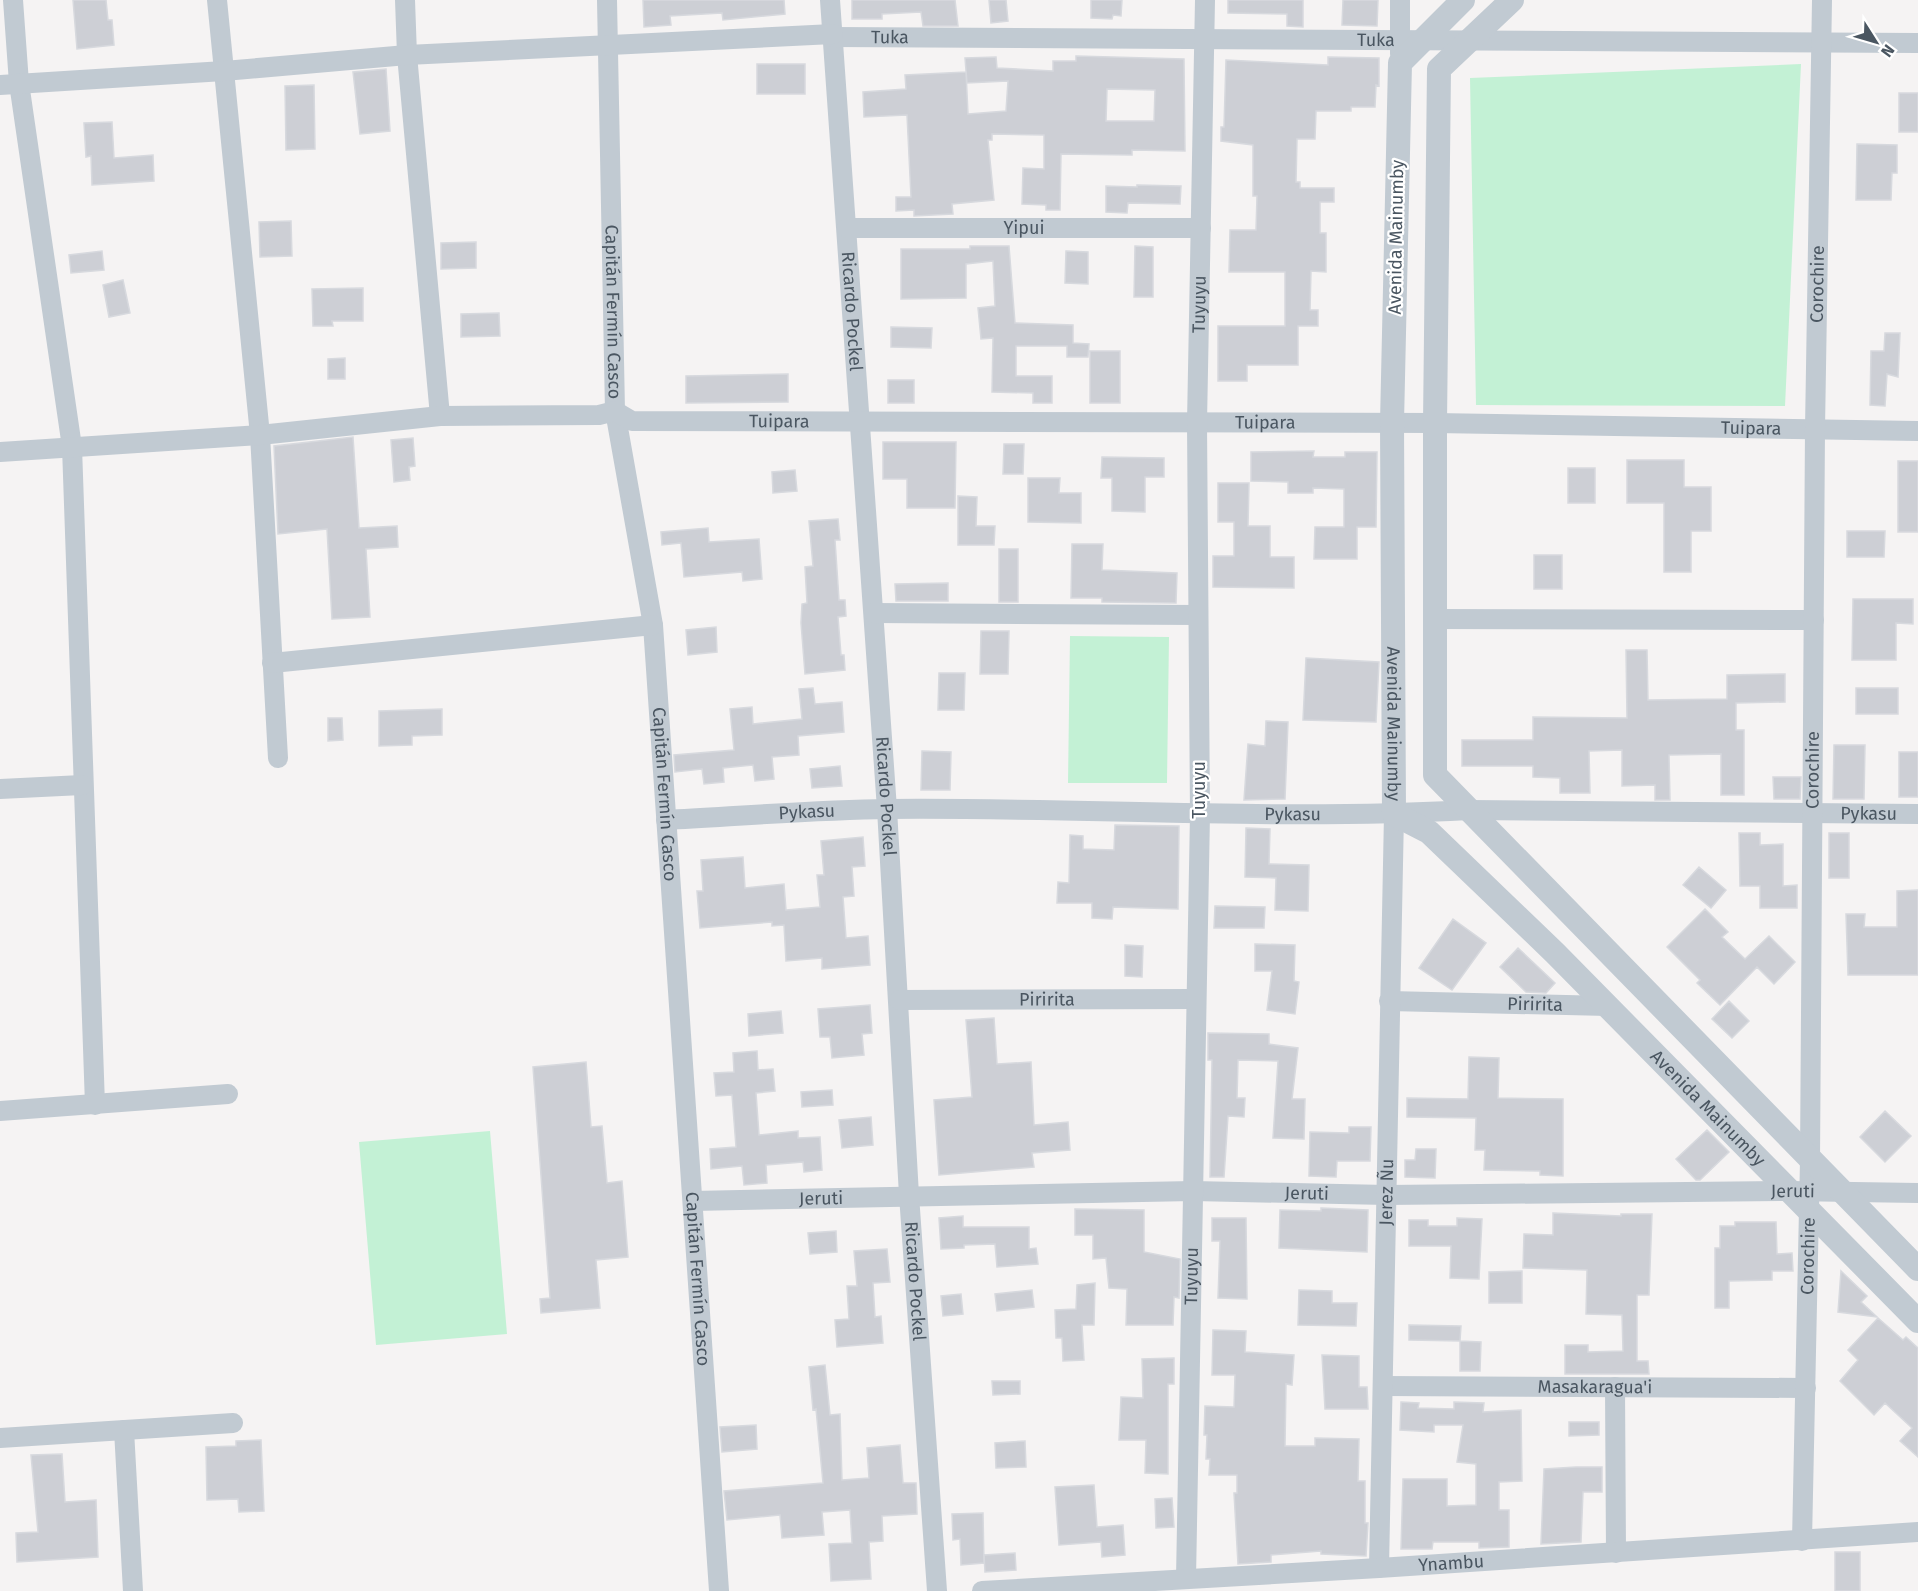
<svg xmlns="http://www.w3.org/2000/svg" width="1918" height="1591" font-family="'Fira Sans',sans-serif">
<style>
.green{fill:#c3f1d5}
.building{fill:#cdcfd5;stroke:#d7d9de;stroke-width:1.5;fill-rule:evenodd}
.lines{fill:none;stroke-linecap:round;stroke-linejoin:round}
.minor{stroke:#c1cad2;stroke-width:20}
.tertiary{stroke:#c1cad2;stroke-width:24}
.labels{text-anchor:middle;stroke-width:4.5;stroke-linejoin:round;paint-order:stroke}
.street-label{font-size:18px;fill:#4a5661;stroke:#fff}
</style>
<rect width="100%" height="100%" fill="#f5f3f3"/>
<path class="green" d="M1801,64L1785,406L1476,405L1470,78Z
M1070,636L1169,637L1167,783H1068Z
M490,1131L507,1334L376,1345L359,1142Z"/>
<path class="building" d="M73,0H106L108,20H112L114,45L77,49Z
M643,0H784L785,14L723,20L722,13L670,16L671,25L644,27Z
M852,0H955L958,26H923L921,12L882,14V19H852Z
M989,0H1006L1008,21L991,23Z
M1091,0H1122L1121,16L1113,15L1112,19L1091,18Z
M1228,0H1303V27L1287,26V14L1228,13Z
M1343,0H1378L1377,26L1342,25Z
M1076,56L1184,59L1185,151L1132,150V155L1061,154L1060,210H1046V205L1022,204L1023,168L1044,169V135L992,134V140H988L994,200L952,204L953,214L914,216V210L896,211V197H911L907,115L864,117L863,92L906,89L905,75L966,72L968,114L1006,111L1008,81L967,83L965,58L996,57L997,68L1053,71V61H1076ZM1107,89L1155,90L1154,121H1106Z
M1328,57L1379,58V86L1376,85L1375,107H1351V111H1316L1315,139H1297L1296,182H1300V188H1334V202H1320V233H1326V272L1311,271L1310,310H1318V326H1298V365H1247V381H1218V326H1285V272H1229L1230,230H1256L1257,196H1253V145L1221,141V127H1224L1226,60L1328,65Z
M757,64H805V94H757Z
M386,69L390,131L360,134L353,72Z
M314,85L315,149L286,150L285,86Z
M1899,93H1918V132H1899Z
M112,122L114,158L153,155L154,181L92,185L91,156L86,157L84,123Z
M1857,144L1897,145V173H1892L1891,200H1856Z
M1137,185L1181,186L1180,204L1128,203L1127,213L1106,212V186L1137,187Z
M291,221L292,256L260,257L259,222Z
M476,242V268L441,269V243Z
M970,246H1009L1015,323L1073,325V343L1089,344L1088,357H1067V346H1016V376H1052V403H1033V393L992,392L993,338L981,339L978,308L995,306L993,261L966,264V298L901,299V249H970Z
M1135,246L1153,247V297H1134Z
M102,251L104,270L71,273L69,255Z
M1066,251L1088,252V284L1065,283Z
M123,280L130,313L109,317L103,285Z
M363,288V321H332L333,326H313L312,289Z
M499,313L500,336L461,337V314Z
M891,327L932,328L931,348L891,347Z
M1885,333H1900L1898,377L1887,374L1885,406L1870,405L1871,351H1884Z
M1090,351H1120V403H1090Z
M345,358V379H328V359Z
M788,374V402L686,403V376Z
M888,380H914V403H888Z
M353,437L359,528L397,526L398,547L366,549L370,617L332,619L327,529L278,534L274,446Z
M413,438L415,466L409,467L410,480L394,482L391,440Z
M883,442H956L955,508H907V479H883Z
M1004,444H1024L1023,474H1003Z
M1314,451L1313,457H1345V452H1377L1376,527H1357V559H1314L1315,527H1344V489L1313,488V493H1288V482L1251,481V452Z
M1102,457L1164,458V477H1145V512L1112,511V478H1101Z
M1627,460H1684V487H1711V531H1691V572H1664V503H1627Z
M1898,461H1918V532H1898Z
M1568,468H1595V503H1568Z
M795,470L797,491L773,493L772,472Z
M1028,478H1060L1059,493H1081V523L1028,522Z
M1218,483H1249L1248,526H1270V557H1294V588L1213,587V556H1234V522H1218Z
M958,496L977,497L976,526H995L994,545H958Z
M838,519L840,540H835L839,600H845L846,616L838,617L841,655H844L845,670L805,674L801,623L802,604L807,603L805,567L813,566L809,521Z
M708,528L709,542L759,539L762,579L743,581L742,572L684,577L681,543L662,545L661,532Z
M1847,531H1885L1884,557H1847Z
M1072,544H1103L1102,570L1177,573L1176,603L1102,602V598H1071Z
M999,549H1018V602H999Z
M1534,555H1562V589H1534Z
M948,583V601H896L895,584Z
M1853,599H1913V624L1896,623V660H1852Z
M716,627L717,652L688,655L686,630Z
M981,631H1009L1008,674H980Z
M1626,650H1647L1648,700L1727,699V675L1785,674V702L1736,703V730H1744V795H1721V754L1669,755L1670,800H1655V785L1622,786V750L1589,751L1590,793H1560V778L1533,777V766H1462V740H1533V717L1627,718Z
M1306,658L1379,662L1376,722L1303,720Z
M939,673H965L964,710H938Z
M813,688L815,704L842,702L844,732L798,736L799,755L772,757L774,779L755,781L753,765L723,768L724,782L704,784L702,769L675,772L674,755L734,750L730,709L752,707L753,724L802,719L799,689Z
M1856,688H1898V714H1856Z
M442,709V735L412,736V745L379,746V711Z
M328,718H342L343,740L328,741Z
M1266,721L1288,722L1285,799L1244,800L1248,744L1265,746Z
M1834,745H1865L1864,799H1833Z
M922,751L951,752L950,790H921Z
M1899,752H1918V797H1899Z
M840,766L842,786L812,788L810,769Z
M1773,777H1801L1800,799H1774Z
M1115,825L1179,826L1178,909L1113,907L1112,919L1092,918V903H1057L1058,882L1069,883L1070,835L1083,836V849L1114,850Z
M1246,828L1270,829L1269,864L1309,865L1308,911L1275,910L1276,878L1245,877Z
M1739,833H1760V845L1783,844V886L1797,885V908H1760V886H1740Z
M1829,833H1849V878H1829Z
M863,837L865,866L852,867L854,896L843,897L846,938L868,936L870,965L822,969V958L786,961L784,925L772,926V922L700,928L697,891H703L701,860L743,857L745,888L784,884L786,910L820,907L817,875H824L821,841Z
M1699,867L1726,890L1711,908L1683,885Z
M1918,890V975H1848L1846,914H1865L1864,927H1897V891Z
M1215,906L1265,907L1264,928H1214Z
M1705,909L1728,932L1722,937L1745,959L1769,936L1795,962L1774,984L1757,967L1720,1005L1697,983L1700,980L1667,947Z
M1453,919L1486,943L1452,990L1419,968Z
M1255,944L1295,945L1294,981L1299,982L1295,1014L1267,1010L1272,971H1255Z
M1125,945L1143,946L1142,977L1125,976Z
M1518,948L1555,983L1546,993L1526,992L1500,967Z
M1729,1001L1749,1021L1732,1038L1712,1019Z
M870,1005L872,1033L862,1034L864,1055L832,1058L830,1037H820L818,1009Z
M781,1011L783,1033L749,1036L748,1014Z
M994,1018L997,1064L1031,1062L1034,1125L1068,1122L1070,1150L1032,1153L1034,1167L939,1175L934,1100L972,1097L966,1020Z
M1208,1033L1269,1034V1044L1298,1048L1292,1099H1305L1304,1139L1273,1138L1278,1061L1238,1060L1237,1098H1245L1244,1117L1228,1116L1224,1177H1210L1212,1060H1208Z
M757,1051L758,1070L773,1069L775,1091L756,1093L759,1135L798,1131V1138L820,1137L822,1170L804,1172L803,1162L766,1165L767,1183L744,1185L742,1166L711,1169L710,1149L736,1147L732,1095L716,1096L714,1073L734,1072L733,1053Z
M1469,1057L1499,1058L1498,1098L1563,1099V1176L1540,1175V1171L1484,1170L1485,1150H1475L1476,1118L1407,1117V1098L1468,1099Z
M586,1062L591,1127L602,1126L607,1183L622,1181L628,1257L596,1260L600,1308L541,1313L540,1299L550,1298L533,1067Z
M832,1090L833,1105L802,1107L801,1092Z
M1885,1111L1911,1136L1885,1162L1860,1137Z
M871,1117L873,1145L842,1148L839,1120Z
M1349,1127H1371L1370,1161H1337L1336,1177L1309,1176L1310,1132L1349,1133Z
M1707,1130L1729,1152L1700,1180H1696L1676,1159Z
M1416,1149H1436L1435,1178L1405,1177V1160H1415Z
M1321,1208L1368,1210L1367,1252L1279,1248L1280,1210L1321,1211Z
M1075,1209L1144,1210V1252L1180,1259L1179,1298L1174,1297L1173,1325H1126L1127,1289L1109,1288L1106,1258L1093,1259V1235H1075Z
M1553,1213L1621,1216V1214H1652L1649,1295H1637V1361H1648L1649,1374H1565V1345H1588V1352L1623,1351L1622,1315L1586,1314L1587,1270L1523,1268L1524,1234L1553,1235Z
M963,1216V1227H1029V1249L1036,1248L1038,1264L997,1267L995,1244L964,1245V1248L941,1249L939,1218Z
M1212,1218H1246L1247,1299L1218,1298L1220,1241H1212Z
M1457,1218L1482,1219L1479,1279L1450,1278L1451,1246H1409V1220H1428V1226H1457Z
M1735,1222H1776L1777,1254L1792,1253L1793,1271H1772V1280L1729,1281V1308H1715V1248H1720V1226H1735Z
M836,1231L837,1252L810,1254L808,1233Z
M887,1249L890,1282L873,1283L875,1317L881,1316L883,1343L837,1347L835,1320L849,1319L847,1286H857L854,1251Z
M1522,1271V1303H1489V1272Z
M1841,1271L1867,1296L1861,1302L1877,1317L1838,1312Z
M1095,1283L1094,1325H1082L1084,1360L1063,1361L1062,1338H1056L1055,1310L1076,1309L1077,1285Z
M1032,1290L1034,1307L997,1311L995,1294Z
M1299,1290L1332,1291V1303H1357L1356,1326L1298,1325Z
M961,1294L963,1314L943,1316L941,1296Z
M1878,1318L1903,1340L1906,1337L1918,1348V1457L1900,1441L1912,1428L1885,1403L1874,1415L1840,1381L1858,1360L1848,1350Z
M1409,1325L1461,1326L1460,1341L1409,1340Z
M1213,1330L1246,1331L1245,1352L1294,1355L1292,1385L1286,1384L1285,1446H1315V1438L1359,1439L1358,1481H1365V1523H1368L1366,1556L1321,1554V1551L1271,1555V1562L1238,1564L1234,1493H1237V1475H1209L1210,1459H1206L1207,1435H1204L1205,1406L1234,1407L1235,1375H1212Z
M1460,1341L1481,1342L1480,1371H1460Z
M1322,1355L1359,1356V1387H1367L1368,1409H1325Z
M1174,1358V1384H1168V1474L1145,1473L1146,1440H1119L1121,1397L1143,1398L1142,1359Z
M825,1365L830,1415L840,1414L842,1480L869,1478L867,1448L900,1445L903,1483H916L917,1514L882,1516L883,1541L869,1542L871,1579L831,1581L829,1544L852,1543L850,1510L822,1512L824,1535L782,1538L780,1515L727,1520L724,1491L823,1483L816,1409L813,1410L809,1367Z
M992,1381H1020V1394L993,1395Z
M1401,1402L1419,1403L1418,1408L1454,1409V1402L1484,1403L1483,1412L1521,1410L1522,1481L1499,1482V1510H1509V1547L1479,1548V1542H1433L1432,1549H1401L1403,1479H1447V1506L1476,1505V1464L1457,1462L1463,1425H1434V1432L1400,1430Z
M1569,1422H1599V1435L1569,1436Z
M756,1425L757,1449L722,1452L720,1427Z
M261,1440L264,1511L239,1512L238,1499L207,1500L206,1447L236,1446V1441Z
M1025,1441L1026,1467L996,1468L995,1443Z
M62,1454L65,1502L96,1500L98,1557L17,1562L16,1533L38,1532L31,1455Z
M1576,1467H1602V1492H1583L1581,1542L1541,1544L1544,1469Z
M1094,1485L1097,1527L1123,1525L1125,1555L1102,1557L1101,1542L1059,1545L1055,1487Z
M1172,1498L1174,1527L1156,1528L1155,1499Z
M983,1513L984,1563L961,1565L960,1539L953,1540L952,1514Z
M1835,1552H1860V1591H1835Z
M1015,1553L1016,1570L985,1572L984,1555Z"/>
<g class="lines">
<g class="minor">
<path d="M13,0L19,83L72,447L95,1105"/>
<path d="M217,0L260,435L278,758"/>
<path d="M405,0L407,55L440,416"/>
<path id="s1" d="M607,0L615,411L653,625L719,1591"/>
<path id="s2" d="M830,0L887,809L909,1195L937,1591"/>
<path id="s3" d="M833,37L1918,43"/>
<path d="M1400,54V0"/>
<path d="M0,85L224,71L407,55L833,34"/>
<path id="s4" d="M847,228H1201"/>
<path id="s5" d="M0,452L260,435L440,416L599,415L615,411L632,421L1435,423L1918,431"/>
<path d="M874,613L1197,615"/>
<path d="M1434,619L1814,620"/>
<path d="M272,663L653,625"/>
<path d="M0,789L82,785"/>
<path id="s6" d="M666,820C740,816 814,810 888,809C1082,807 1275,821 1469,810L1918,814"/>
<path id="s7" d="M899,1000L1195,999"/>
<path id="s8" d="M1389,1001L1608,1006"/>
<path d="M0,1111L228,1094"/>
<path id="s9" d="M693,1201L1193,1191L1387,1195L1790,1191L1918,1193"/>
<path id="s10" d="M1383,1386L1806,1388"/>
<path d="M1615,1387L1616,1553"/>
<path d="M124,1430L133,1591"/>
<path d="M0,1438L233,1423"/>
<path id="s11" d="M1802,1541L1810,1161L1815,429L1822,0"/>
<path id="s12" d="M1379,1568L1394,814"/>
<path id="s13" d="M1186,1579L1200,814L1197,423L1205,0"/>
<path id="s14" d="M982,1591L1379,1568L1918,1532"/>
</g>
<g class="tertiary">
<path id="s15" d="M1463,0L1400,63L1392,423L1394,814L1429,832L1555,953L1918,1321"/>
<path d="M1512,0L1439,69L1435,423V775L1918,1269"/>
</g>
</g>
<g class="labels">
<g class="street-label">
<text dy="6" stroke="none"><textPath href="#s3" startOffset="57">Tuka</textPath></text>
<text dy="6" stroke="none"><textPath href="#s3" startOffset="543">Tuka</textPath></text>
<text dy="6" stroke="none"><textPath href="#s4" startOffset="177">Yipui</textPath></text>
<text transform="translate(1396 237) rotate(-89)" y="6">Avenida Mainumby</text>
<text dy="6" stroke="none"><textPath href="#s11" startOffset="1257">Corochire</textPath></text>
<text dy="6" stroke="none"><textPath href="#s13" startOffset="1275">Tuyuyu</textPath></text>
<text dy="6" stroke="none"><textPath href="#s2" startOffset="312">Ricardo Pockel</textPath></text>
<text dy="6" stroke="none"><textPath href="#s1" startOffset="312">Capitán Fermín Casco</textPath></text>
<text dy="6" stroke="none"><textPath href="#s5" startOffset="784">Tuipara</textPath></text>
<text dy="6" stroke="none"><textPath href="#s5" startOffset="1270">Tuipara</textPath></text>
<text dy="6" stroke="none"><textPath href="#s5" startOffset="1756">Tuipara</textPath></text>
<text dy="6" stroke="none"><textPath href="#s15" startOffset="750">Avenida Mainumby</textPath></text>
<text dy="6" stroke="none"><textPath href="#s11" startOffset="771">Corochire</textPath></text>
<text transform="translate(1199 790) rotate(-90)" y="6">Tuyuyu</text>
<text dy="6" stroke="none"><textPath href="#s1" startOffset="798">Capitán Fermín Casco</textPath></text>
<text dy="6" stroke="none"><textPath href="#s2" startOffset="798">Ricardo Pockel</textPath></text>
<text dy="6" stroke="none"><textPath href="#s6" startOffset="141">Pykasu</textPath></text>
<text dy="6" stroke="none"><textPath href="#s6" startOffset="627">Pykasu</textPath></text>
<text dy="6" stroke="none"><textPath href="#s6" startOffset="1203">Pykasu</textPath></text>
<text dy="6" stroke="none"><textPath href="#s7" startOffset="148">Piririta</textPath></text>
<text dy="6" stroke="none"><textPath href="#s8" startOffset="146">Piririta</textPath></text>
<text dy="6" stroke="none"><textPath href="#s15" startOffset="1272">Avenida Mainumby</textPath></text>
<text dy="6" stroke="none"><textPath href="#s12" startOffset="376">Jerez Ñu</textPath></text>
<text dy="6" stroke="none"><textPath href="#s9" startOffset="1100">Jeruti</textPath></text>
<text dy="6" stroke="none"><textPath href="#s9" startOffset="614">Jeruti</textPath></text>
<text dy="6" stroke="none"><textPath href="#s9" startOffset="128">Jeruti</textPath></text>
<text dy="6" stroke="none"><textPath href="#s11" startOffset="285">Corochire</textPath></text>
<text dy="6" stroke="none"><textPath href="#s13" startOffset="303">Tuyuyu</textPath></text>
<text dy="6" stroke="none"><textPath href="#s1" startOffset="1284">Capitán Fermín Casco</textPath></text>
<text dy="6" stroke="none"><textPath href="#s2" startOffset="1284">Ricardo Pockel</textPath></text>
<text dy="6" stroke="none"><textPath href="#s10" startOffset="212">Masakaragua'i</textPath></text>
<text dy="6" stroke="none"><textPath href="#s14" startOffset="470">Ynambu</textPath></text>
</g>
</g>
<g transform="translate(1876 42) rotate(127)" stroke="#ffffff" stroke-width="4.5" paint-order="stroke">
<path d="M0-4.5L10 22L0 15L-10 22Z" fill="#4a5661"/>
<text y="-9" font-size="16" font-weight="bold" text-anchor="middle" fill="#4a5661">N</text>
</g>
</svg>
